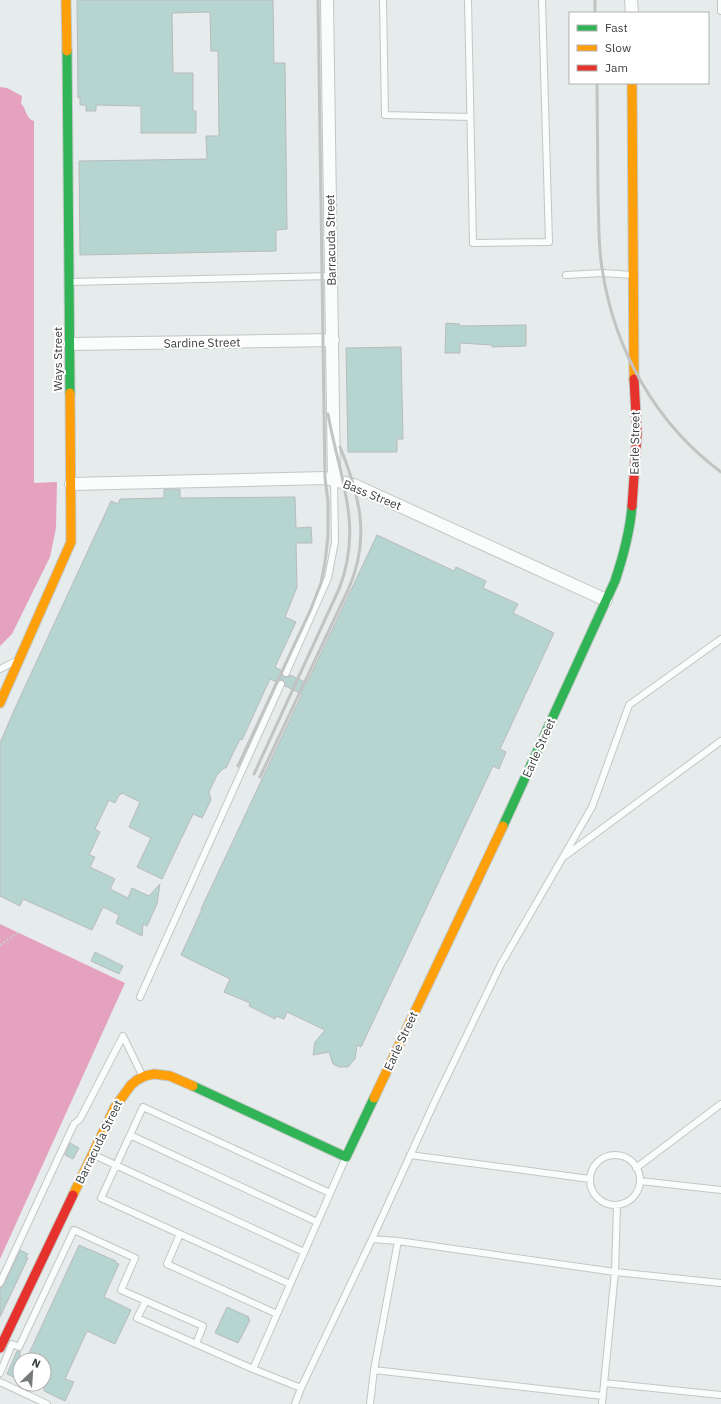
<svg xmlns="http://www.w3.org/2000/svg" width="721" height="1404" font-family="'IBM Plex Sans',sans-serif">
<style>
.water{fill:#e5a2be}
.building{fill:#b6d4d0;stroke:#b8bcbb}
.lines{fill:none;stroke-linecap:round;stroke-linejoin:round}
.lane-casing{stroke:#c2c7c6;stroke-width:8}
.street-casing{stroke:#c2c7c6;stroke-width:14}
.fast-casing{stroke:#c2c7c6;stroke-width:11}
.slow-casing{stroke:#c2c7c6;stroke-width:11}
.jam-casing{stroke:#c2c7c6;stroke-width:11}
.path{stroke:#cacccc;stroke-width:2;stroke-dasharray:2 2;stroke-linecap:butt}
.lane{stroke:#fbfcfc;stroke-width:6}
.street{stroke:#fbfcfc;stroke-width:12}
.fast{stroke:#30b455;stroke-width:9}
.slow{stroke:#ff9f0a;stroke-width:9}
.jam{stroke:#e5322d;stroke-width:9}
.rail{stroke:#c2c3c3;stroke-width:3}
.labels{text-anchor:middle;stroke-width:4;stroke-linejoin:round;paint-order:stroke}
.street-label{font-size:12px;fill:#393d3c;stroke:#fff}
</style>
<rect width="100%" height="100%" fill="#e6eceb"/>
<path class="water" d="M0,87L7,88L22,96L21,103C27,110 25,118 34,121V483L57,482L56,528L50,557L12,634L0,646Z
M0,924L125,983L0,1259Z"/>
<path class="building" d="M77,0H273L274,63H285L287,229L276,230V251L80,255L79,161L207,159L206,136H219L218,51H211L210,12L172,13L173,73H193V111H196V133H141V106L96,105V111H86V105H80V97L78,98Z
M446,323L459,324L460,326L526,325V346L492,347V345L460,343V353H445Z
M401,347L403,439H397V452H348L346,348Z
M164,489H180V498L295,497L296,528L311,527L312,543H296L297,587L285,617L296,622L275,667L282,671V675L285,677H288L290,675L307,683L377,535L454,571L456,567L486,581L483,588L518,604L513,613L554,633L500,749L506,752L499,769L493,766L361,1047L357,1045L355,1059L348,1067H339L333,1064L329,1052L313,1055L315,1042L325,1030L287,1012L284,1019L276,1016L275,1019L249,1006L250,1003L224,992L230,979L181,955L202,909H201L302,694L285,686V683L283,680H280L277,682L270,679L242,740L240,739L226,768H224L217,775L209,792L211,800L202,818L193,814L162,879L137,867L151,838L129,827L140,802L122,793L120,795H119L115,803L109,800L95,829L100,832L89,855L95,857L90,867L115,879L110,889L128,898L132,888L149,896L160,884L157,904L147,926L143,924L142,936L116,923L119,915L103,907L92,930L23,899L20,906L0,896V743L16,706L111,501L118,504L120,499L164,498Z
M95,952L123,966L119,974L91,961Z
M70,1143L79,1148L73,1159L65,1155Z
M79,1245L116,1261V1263L119,1264L104,1297L131,1310L115,1344L87,1331L65,1379L74,1382L65,1401L44,1391V1360H26Z
M20,1250L28,1254L26,1257L28,1258L0,1317V1288L4,1285Z
M227,1307L249,1317L248,1319L250,1320L238,1343L215,1333Z
M17,1351H20V1380L7,1374Z"/>
<g class="lines">
<defs>
<path id="lane" d="M383,0L385,115L470,117
M468,0L473,243L549,242L542,0
M721,0V11
M566,275L603,273L632,275
M70,282L332,276
M0,669L14,662
M286,673L328,578L335,542L334,480
M565,856L721,741
M140,997L281,684
M130,1135L317,1222
M94,1155L304,1252
M410,1155L590,1179
M590 1180a25 25 0 1 1 50 0a25 25 0 1 1-50 0Z
M636,1168L721,1104
M640,1181L721,1190
M180,1234L167,1264L277,1314
M372,1239L398,1241L615,1272L721,1283
M0,1283L74,1124L80,1119L123,1036L143,1077
M290,1284L101,1198L143,1107L330,1193
M196,1344L203,1326L146,1301L137,1318L253,1369L301,1388L295,1404
M253,1369L346,1157
M374,1370L603,1396
M0,1373L12,1344L19,1347L74,1230L135,1258L121,1290L146,1301
M0,1382L47,1404
M604,1383L721,1395
M301,1388L372,1239L435,1101L501,964L592,807L629,705L721,639
M370,1404L374,1370L398,1241
M602,1404L615,1272L617,1205"/>
<path id="street" d="M327,0L334,480
M631,0L632,13
M70,344L333,340
M71,484L325,478L354,485L606,600"/>
<path id="fast" d="M67,51L70,393
M503,826L615,581C623,557 630,532 632,506
M193,1086L346,1157L374,1098"/>
<path id="slow" d="M66,0L67,51
M632,83L634,379
M0,703L71,542L70,393
M374,1098L503,826
M73,1195L115,1107L131,1085L137,1080L145,1076L154,1074L170,1076L193,1086"/>
<path id="jam" d="M632,506L637,434L634,379
M0,1348L73,1195"/>
</defs>
<use href="#lane" class="lane-casing"/>
<use href="#street" class="street-casing"/>
<use href="#fast" class="fast-casing"/>
<use href="#slow" class="slow-casing"/>
<use href="#jam" class="jam-casing"/>
<path class="path" d="M0,945L19,932"/>
<use href="#lane" class="lane"/>
<use href="#street" class="street"/>
<use href="#fast" class="fast"/>
<use href="#slow" class="slow"/>
<use href="#jam" class="jam"/>
<path class="rail" d="M595,0V13
M597,83C597,120 598,158 598,195C599,219 598,244 602,268C614,349 655,423 721,472
M238,766L311,609L321,583L325,562L328,536V502L325,478L318,0
M254,774L339,589C364,525 339,477 328,414
M260,777L348,590C371,539 360,496 340,447"/>
</g>
<g class="labels">
<g class="street-label">
<text transform="translate(331 240) rotate(-91)" y="4">Barracuda Street</text>
<text transform="translate(202 343) rotate(-1)" y="4">Sardine Street</text>
<text transform="translate(58 359) rotate(-90)" y="4">Ways Street</text>
<text transform="translate(635 443) rotate(-89)" y="4">Earle Street</text>
<text transform="translate(372 495) rotate(22)" y="4">Bass Street</text>
<text transform="translate(539 748) rotate(-66)" y="4">Earle Street</text>
<text transform="translate(401 1041) rotate(-65)" y="4">Earle Street</text>
<text transform="translate(99 1142) rotate(-64)" y="4">Barracuda Street</text>
</g>
</g>
<rect x="569" y="12" width="140" height="72" fill="#ffffff" stroke="#b0b1b1"/>
<rect x="577" y="25" width="20" height="6" fill="#30b455" stroke="#b0b1b1"/>
<text x="605" y="32" font-size="12" fill="#393d3c">Fast</text>
<rect x="577" y="45" width="20" height="6" fill="#ff9f0a" stroke="#b0b1b1"/>
<text x="605" y="52" font-size="12" fill="#393d3c">Slow</text>
<rect x="577" y="65" width="20" height="6" fill="#e5322d" stroke="#b0b1b1"/>
<text x="605" y="72" font-size="12" fill="#393d3c">Jam</text>
<g transform="translate(32 1372) rotate(25)"><circle r="19" fill="#ffffff" stroke="#b0b1b1"/>
<path d="M0-3L7 15L0 10L-7 15Z" fill="#767a79"/>
<text y="-6" font-size="11" font-weight="bold" text-anchor="middle" fill="#393d3c">N</text>
</g>
</svg>
